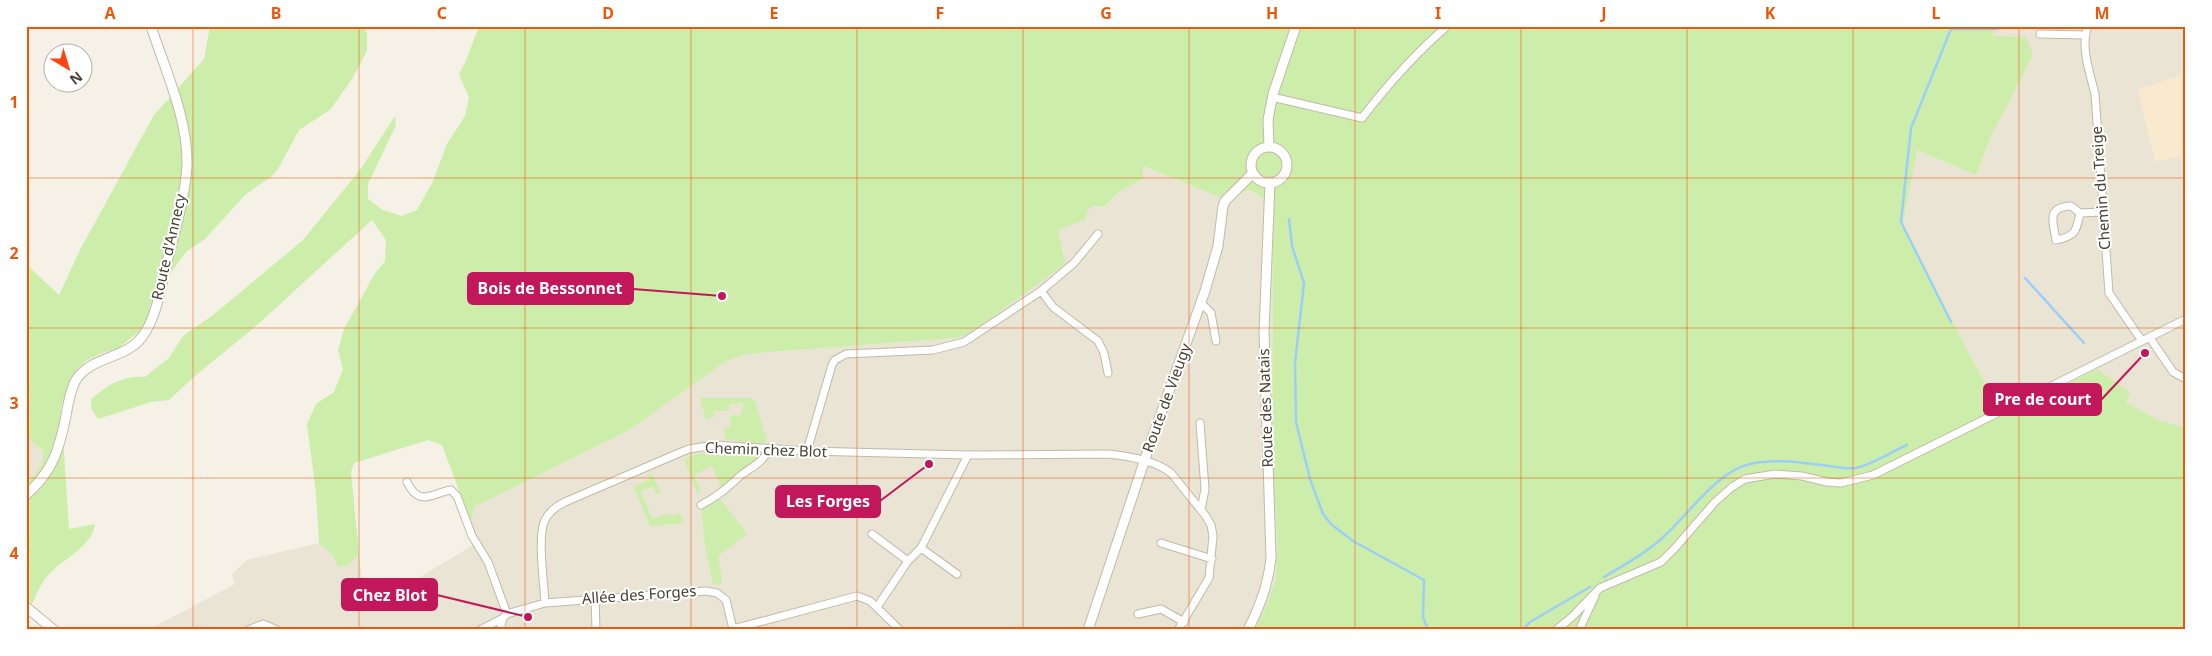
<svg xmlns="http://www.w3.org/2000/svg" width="2212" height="656" font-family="'Noto Sans',sans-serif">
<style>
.residential{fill:#e9e4d3}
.commercial{fill:#f9e9cf}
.green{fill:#cea}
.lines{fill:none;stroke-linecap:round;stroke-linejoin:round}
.stream{stroke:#9ccef8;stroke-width:2.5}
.minor-casing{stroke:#c1baa7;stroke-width:9}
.tertiary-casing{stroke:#c1baa7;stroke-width:11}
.minor{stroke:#fff;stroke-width:7}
.tertiary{stroke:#fff;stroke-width:9}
.grid{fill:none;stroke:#e8590c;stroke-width:1;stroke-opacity:0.55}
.labels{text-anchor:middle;stroke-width:4;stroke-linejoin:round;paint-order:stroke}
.street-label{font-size:15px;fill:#484234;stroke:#fff}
.leader{fill:none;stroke:#c2185b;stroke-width:2}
.callout-dot{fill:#c2185b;stroke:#fff;stroke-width:2}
.callout{fill:#c2185b;stroke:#c2185b;stroke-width:2}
.callout-label{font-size:16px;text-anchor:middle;font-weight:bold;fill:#fff}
.neatline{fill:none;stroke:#e8590c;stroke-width:2}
.grid-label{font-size:16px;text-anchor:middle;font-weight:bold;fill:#e8590c}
</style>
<rect width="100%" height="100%" fill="#f5f1e6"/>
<path class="residential" d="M1998,26H2180L2186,41V74L2138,90L2183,156L2186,163V428L2156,419L2126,402L2097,369L2009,415L1986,384L1968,352L1903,224L1917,150L1976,175L1992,135V36Z
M1142,166L1219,197L1250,190L1273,205L1272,453L1277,545L1276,579L1264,612L1254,630H148L235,584L232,574L247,560L319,543L347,565L359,555L364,602L415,580L473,545L471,523L474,507L628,431L726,361L747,354L955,338L1065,253L1058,240L1059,230L1085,220L1088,210L1093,206L1104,207L1119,192L1143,179Z
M26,438L44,451L41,466L26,485Z"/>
<path class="commercial" d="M2186,74V163L2183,156L2155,162L2138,90Z"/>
<path class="green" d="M210,26H364L367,33V51L352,79L330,110L299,130L278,169L271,177L246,194L205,239L187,251L154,295L146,320L139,332L117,349L102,353L86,361L76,371L68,385L61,407L69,529L95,524C92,546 65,558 50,573C42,581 37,593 32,604L26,603V485L41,466L44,451L26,438V264L59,295L81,248L154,115L204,59Z
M479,26H1998L1992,36L2026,37L2033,55L1992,134L1976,175L1917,150L1903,224L1968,352L1986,384L2008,414L2097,369L2130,392L2126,402L2156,419L2186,428V630H1254L1264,612L1276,579L1277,545L1272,453L1273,205L1250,190L1219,197L1143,166V179L1119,192L1104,207L1093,206L1088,210L1085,220L1059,230C1058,243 1065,251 1065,264L969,334L955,338L747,354L726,361L628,431L474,507L471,523L442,445L428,440L354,463L351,472L359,555L347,565L338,567L333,555L319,543L316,493L307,424L316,404L334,392L343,369L338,350L344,329L374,275L385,261L386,240L372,220L256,326L195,376L169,400L151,402L98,419L91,408V399C108,385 123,375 145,377L169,358L183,336L213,315L303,240L360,170L395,116L396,125L368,184V199L383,210L402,216L417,210L433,181L447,144L465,116L469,98L459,74L465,63Z
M700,398H751L755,402L767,440L761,444L725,439L724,428H731L730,416L740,415L744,403L729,404V410L714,411V417L706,419Z
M713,451L761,454L762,456L722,489L712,466L694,475L701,492L697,493L684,459L694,455Z
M651,473L661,493L657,495L653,486L640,491L653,519L667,514L672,516L680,513L684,523L652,526L649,524L634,487L650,479L648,474Z
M720,499L747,534L718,556L722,580L720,585L713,584L705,545L701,508Z"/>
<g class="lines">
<path class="stream" d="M1289,219L1292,246L1304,283L1295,363L1296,422L1310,479L1323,514L1332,525L1353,541L1424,580L1423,617L1428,630
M2025,278L2084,343
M1951,322L1901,222L1911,128L1951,29H1998L2000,26
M1604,577C1624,565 1645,554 1661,539C1688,516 1715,472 1750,464C1776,458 1803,463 1829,466C1837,467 1847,469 1855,468C1869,466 1893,451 1907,445
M1522,630L1530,622L1590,587"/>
<defs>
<path id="minor" d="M2088,26C2080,47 2090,73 2095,94L2109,293L2142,341
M2040,34L2085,35
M1272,97L1362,118C1388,84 1415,54 1447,26
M2080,213C2076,232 2076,236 2056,240C2053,222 2046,207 2071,206L2080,213L2103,212
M1041,291L1053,307L1098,341L1104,353L1108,373
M1201,303L1211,313L1216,341
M2150,338L2173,372L2186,379
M1200,423L1205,489L1201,510
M807,451L832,365L835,360L846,354L933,350L964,342L1041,291L1074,263L1098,234
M407,482C420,508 431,493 451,490L457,496L472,536L488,562L507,614
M701,505C718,496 726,489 740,476C751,467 763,463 769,449
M872,534L908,561
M1161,543L1212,559
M921,548L957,574
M595,598L596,630
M545,603L706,591L717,593L726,600L733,629L857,596L870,601L900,630
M877,607L908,561L921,548L968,455
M1138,614L1161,609L1184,622
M248,630L263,624L277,630
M480,630L503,618
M500,630L503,618L507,614L545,603C544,583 537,536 545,520C549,511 557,506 565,502L679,453L689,449L715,445L807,451L968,455L1108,454C1128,456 1155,460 1171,473L1205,515L1211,525L1213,536L1209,578L1178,630
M1556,630L1572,617L1600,588L1661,562L1675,548L1715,502L1732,487L1745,479L1775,474L1802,476L1827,482L1841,483L1873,475L2186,319
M1579,630L1595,596"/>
<path id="tertiary" d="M1269,147L1268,120L1273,94L1296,26
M1251 165a18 18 0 1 1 36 0a18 18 0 1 1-36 0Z
M26,495C53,471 59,450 66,416C68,404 70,390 76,380C91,356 126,359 142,337C157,317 160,289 166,266C174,233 185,199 187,165C188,118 165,70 151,26
M26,607L54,630
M1088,630L1150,444L1205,291L1218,246L1223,206L1225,201L1253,173
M1248,630C1260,606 1268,585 1271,558L1264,332L1270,182"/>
</defs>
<use href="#minor" class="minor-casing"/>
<use href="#tertiary" class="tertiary-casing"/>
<use href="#minor" class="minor"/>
<use href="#tertiary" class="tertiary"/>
</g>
<path class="grid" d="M193,26V630M359,26V630M525,26V630M691,26V630M857,26V630M1023,26V630M1189,26V630M1355,26V630M1521,26V630M1687,26V630M1853,26V630M2019,26V630M26,178H2186M26,328H2186M26,478H2186"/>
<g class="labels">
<g class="street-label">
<text transform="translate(2101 188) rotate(-94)" y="5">Chemin du Treige</text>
<text transform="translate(169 247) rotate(-77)" y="5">Route d'Annecy</text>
<text transform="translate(1167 398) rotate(-70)" y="5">Route de Vieugy</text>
<text transform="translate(1266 408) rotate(-92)" y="5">Route des Natais</text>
<text transform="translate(766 450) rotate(2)" y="5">Chemin chez Blot</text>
<text transform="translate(639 595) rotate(-4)" y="5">Allée des Forges</text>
</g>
</g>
<path class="leader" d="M722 296L633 289M2145 353L2101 400M929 464L880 501M528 617L437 595"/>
<g class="callout-dot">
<circle cx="722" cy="296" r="5"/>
<circle cx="2145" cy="353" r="5"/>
<circle cx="929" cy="464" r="5"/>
<circle cx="528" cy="617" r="5"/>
</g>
<g class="callout">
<rect x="468" y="273" width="165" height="31" rx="5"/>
<rect x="1984" y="384" width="117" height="31" rx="5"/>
<rect x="776" y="486" width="104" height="31" rx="5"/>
<rect x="342" y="579" width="95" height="31" rx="5"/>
</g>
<g class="callout-label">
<text x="550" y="294">Bois de Bessonnet</text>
<text x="2043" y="405">Pre de court</text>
<text x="828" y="507">Les Forges</text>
<text x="390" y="601">Chez Blot</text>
</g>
<rect width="2212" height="656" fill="none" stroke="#ffffff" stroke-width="55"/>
<g transform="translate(68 68) rotate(142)"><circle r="24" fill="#ffffff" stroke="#b6b3ae"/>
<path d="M0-4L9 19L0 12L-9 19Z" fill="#ff4213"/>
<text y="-8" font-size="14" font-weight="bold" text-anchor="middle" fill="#484234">N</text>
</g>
<rect x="28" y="28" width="2156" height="600" class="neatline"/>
<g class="grid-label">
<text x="110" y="19">A</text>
<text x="276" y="19">B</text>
<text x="442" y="19">C</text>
<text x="608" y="19">D</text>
<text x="774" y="19">E</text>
<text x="940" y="19">F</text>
<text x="1106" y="19">G</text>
<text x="1272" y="19">H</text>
<text x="1438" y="19">I</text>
<text x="1604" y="19">J</text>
<text x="1770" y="19">K</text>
<text x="1936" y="19">L</text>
<text x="2102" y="19">M</text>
<text x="14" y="108">1</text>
<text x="14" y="259">2</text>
<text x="14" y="409">3</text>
<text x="14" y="559">4</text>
</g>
</svg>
